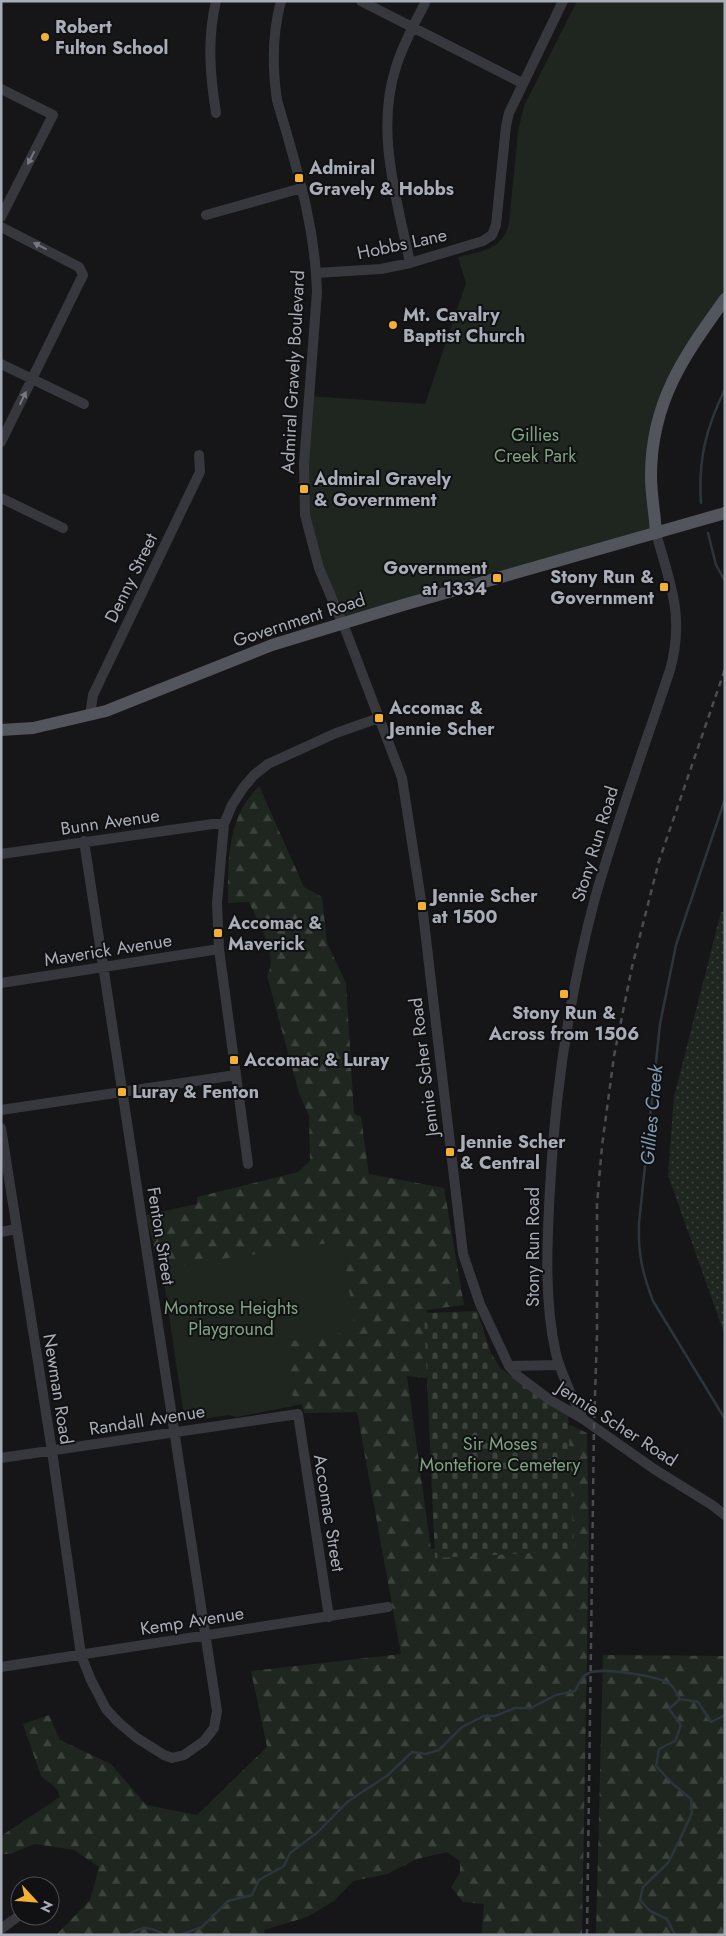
<svg xmlns="http://www.w3.org/2000/svg" width="726" height="1936" font-family="Jost,sans-serif">
<style>
.grass{fill:url(#grass-dots)}
.forest{fill:url(#forest-firs)}
.cemetery{fill:url(#cemetery-stones)}
.green{fill:#1e261f}
.lines{fill:none;stroke-linecap:round;stroke-linejoin:round}
.stream{stroke:#2c353c;stroke-width:2.5}
.minor{stroke:#37383d;stroke-width:10}
.major{stroke:#53555c;stroke-width:12}
.rail{stroke:#4a4c52;stroke-width:2.5;stroke-dasharray:6 5;stroke-linecap:butt}
.oneway{fill:#757881}
.poi-dot{fill:#f2b134;stroke:#111113;stroke-width:2}
.labels{text-anchor:middle;stroke-width:4;stroke-linejoin:round;paint-order:stroke}
.poi-label{font-size:18px;font-weight:bold;fill:#a8adb8;stroke:#111113;text-anchor:start}
.street-label{font-size:18px;fill:#a8adb8;stroke:#111113}
.park-label{font-size:18px;fill:#7fa381;stroke:#111113}
.water-label{font-size:19px;font-style:italic;fill:#7f9bb3;stroke:#111113}
</style>
<defs>
<pattern id="grass-dots" width="8" height="8" patternUnits="userSpaceOnUse" patternTransform="scale(1.25)"><rect width="8" height="8" fill="#1e261f"/><path d="M2 2h.1M6 6h.1" fill="none" stroke="#3c433d" stroke-width="1.8" stroke-linecap="round"/></pattern>
<pattern id="forest-firs" width="22" height="20" patternUnits="userSpaceOnUse" patternTransform="scale(1.25)"><rect width="22" height="20" fill="#1e261f"/><path d="M5 1l3.5 6h-7zM16 11l3.5 6h-7z" fill="#3c433d"/></pattern>
<pattern id="cemetery-stones" width="16" height="16" patternUnits="userSpaceOnUse" patternTransform="scale(1.25)"><rect width="16" height="16" fill="#1e261f"/><path d="M2 7V4a2 2 0 0 1 4 0v3zM10 15v-3a2 2 0 0 1 4 0v3z" fill="#3c433d"/></pattern>
</defs>
<rect width="100%" height="100%" fill="#161618"/>
<path class="grass" d="M721,912L725,913V1336L668,1175L674,1097Z"/>
<path class="forest" d="M259,786L304,887L322,897L327,943L346,983L354,1114L361,1117L369,1174L444,1188L464,1305L426,1310L438,1356L460,1382L407,1376L431,1549L483,1544L538,1524L570,1425L587,1433L589,1538L582,1935H480L482,1931L484,1904L463,1902L451,1887L460,1873V1861L447,1852L417,1859L387,1874L353,1881L334,1901L307,1917L264,1930L265,1935H56L90,1900L99,1867L74,1850L35,1844L10,1854H1V1836L60,1797L57,1789L41,1776L23,1724L49,1715L60,1740L111,1764L146,1805L197,1815L267,1747L251,1671L401,1654L357,1412L304,1413L302,1404L288,1407L273,1354L327,1260L162,1276L146,1215L197,1204V1197L298,1172L310,1161L309,1116L299,1093L267,976C279,954 258,923 249,902L228,903C228,870 227,834 244,805C248,798 254,792 259,786Z
M603,1655L725,1656V1935H596Z"/>
<path class="cemetery" d="M477,1311L491,1353L500,1368L547,1401L568,1413L574,1551L435,1558L424,1313Z"/>
<path class="green" d="M577,1H725V299L689,349L655,434L656,533L343,623L309,533L308,396L425,404L466,283L458,257C482,251 501,251 509,224L518,131L524,106Z
M342,1241L355,1331L285,1342L294,1406L236,1417L229,1415L188,1421L184,1417L162,1268Z"/>
<g class="lines">
<path class="stream" d="M701,503C698,460 706,428 725,389
M708,533L716,565L725,581
M725,799L676,945L660,1024L639,1223C638,1254 642,1272 653,1301L725,1419
M128,1935C142,1925 151,1927 165,1935
M180,1935L202,1927L228,1901L252,1895L259,1880L284,1866L290,1853L318,1832L347,1802L388,1775L412,1752L426,1754L439,1750L462,1727L484,1716H495L515,1708H531L556,1695L575,1691C579,1684 581,1676 589,1673C601,1667 663,1676 672,1686C675,1689 677,1695 680,1699
M675,1935L667,1919L650,1911L640,1900L643,1887L668,1863L679,1841L692,1813L691,1799L673,1784L656,1766L659,1749L675,1741L681,1725L669,1709L680,1699L698,1702L711,1722L725,1715"/>
<path class="minor" d="M216,1C207,39 210,75 216,113
M281,1C272,34 272,66 277,100C296,166 315,223 317,292L304,464L305,515L319,568L347,634L402,778L423,913L463,1254L480,1304L509,1366L518,1376L550,1400L583,1419L654,1469L712,1505L725,1515
M361,1L522,83
M1,89L53,115L1,217
M206,215L302,188
M1,227L79,267L83,275L1,442
M410,263C397,199 375,132 396,67C403,44 415,23 426,1
M316,273L381,269L410,263L483,241L492,235L496,225L506,126L509,113L563,1
M1,364L84,404
M1,498L63,528
M90,715L93,695L200,472L199,455
M1,854L213,824H224
M1,983L219,949
M1,1110L236,1075
M1,1128L52,1451L81,1655L91,1680L106,1709L118,1722L137,1738L164,1755L172,1758L184,1755L204,1741L214,1728L217,1711L84,841
M248,1164L219,949L217,903L224,824L232,805L243,788L254,775L268,764L336,733L379,718
M1,1232L16,1229
M509,1366L559,1365
M583,1419C573,1398 562,1377 556,1354C544,1301 547,1243 550,1188C555,1091 570,992 595,898C617,821 645,745 670,670C685,616 670,584 656,533
M1,1458L298,1414L329,1617
M1,1667L388,1607
M1,1929L20,1915"/>
<path class="major" d="M656,533C655,514 651,495 651,476C651,402 684,356 725,299
M1,730L33,728L106,711L272,645L403,605L725,513"/>
<path class="rail" d="M587,1935L594,1426L597,1335V1204L602,1146L614,1056L632,967L659,861L725,669"/>
</g>
<defs><path id="oneway-solid" d="M-6-.8H1V-3.2L6.5 0L1 3.2V.8H-6Z" transform="scale(1.25)"/></defs>
<g class="oneway">
<use href="#oneway-solid" transform="translate(31 158) rotate(117)"/>
<use href="#oneway-solid" transform="translate(40 246) rotate(-153)"/>
<use href="#oneway-solid" transform="translate(23 398) rotate(-64)"/>
</g>
<g class="poi-dot">
<circle cx="45" cy="37" r="5"/>
<rect x="294" y="173" width="10" height="10" rx="2.5"/>
<circle cx="393" cy="325" r="5"/>
<rect x="299" y="484" width="10" height="10" rx="2.5"/>
<rect x="492" y="573" width="10" height="10" rx="2.5"/>
<rect x="659" y="582" width="10" height="10" rx="2.5"/>
<rect x="374" y="713" width="10" height="10" rx="2.5"/>
<rect x="417" y="901" width="10" height="10" rx="2.5"/>
<rect x="213" y="928" width="10" height="10" rx="2.5"/>
<rect x="559" y="989" width="10" height="10" rx="2.5"/>
<rect x="229" y="1055" width="10" height="10" rx="2.5"/>
<rect x="117" y="1087" width="10" height="10" rx="2.5"/>
<rect x="445" y="1147" width="10" height="10" rx="2.5"/>
</g>
<g class="labels">
<g class="poi-label">
<text x="55" y="33">Robert<tspan x="55" dy="21">Fulton School</tspan></text>
<text x="309" y="174">Admiral<tspan x="309" dy="21">Gravely &amp; Hobbs</tspan></text>
<text x="403" y="321">Mt. Cavalry<tspan x="403" dy="21">Baptist Church</tspan></text>
<text x="314" y="485">Admiral Gravely<tspan x="314" dy="21">&amp; Government</tspan></text>
<text x="487" y="574" text-anchor="end">Government<tspan x="487" dy="21">at 1334</tspan></text>
<text x="654" y="583" text-anchor="end">Stony Run &amp;<tspan x="654" dy="21">Government</tspan></text>
<text x="389" y="714">Accomac &amp;<tspan x="389" dy="21">Jennie Scher</tspan></text>
<text x="432" y="902">Jennie Scher<tspan x="432" dy="21">at 1500</tspan></text>
<text x="228" y="929">Accomac &amp;<tspan x="228" dy="21">Maverick</tspan></text>
<text x="564" y="1019" text-anchor="middle">Stony Run &amp;<tspan x="564" dy="21">Across from 1506</tspan></text>
<text x="244" y="1066">Accomac &amp; Luray</text>
<text x="132" y="1098">Luray &amp; Fenton</text>
<text x="460" y="1148">Jennie Scher<tspan x="460" dy="21">&amp; Central</tspan></text>
</g>
<g class="street-label">
<text transform="translate(402 244) rotate(-12)" y="6">Hobbs Lane</text>
<text transform="translate(293 372) rotate(-87)" y="6">Admiral Gravely Boulevard</text>
<text transform="translate(131 578) rotate(-64)" y="6">Denny Street</text>
<text transform="translate(299 620) rotate(-18)" y="6">Government Road</text>
<text transform="translate(110 822) rotate(-8)" y="6">Bunn Avenue</text>
<text transform="translate(595 844) rotate(-73)" y="6">Stony Run Road</text>
<text transform="translate(108 950) rotate(-9)" y="6">Maverick Avenue</text>
<text transform="translate(424 1067) rotate(-97)" y="6">Jennie Scher Road</text>
<text transform="translate(161 1236) rotate(81)" y="6">Fenton Street</text>
<text transform="translate(533 1247) rotate(-90)" y="6">Stony Run Road</text>
<text transform="translate(58 1389) rotate(81)" y="6">Newman Road</text>
<text transform="translate(147 1420) rotate(-9)" y="6">Randall Avenue</text>
<text transform="translate(617 1424) rotate(33)" y="6">Jennie Scher Road</text>
<text transform="translate(329 1513) rotate(81)" y="6">Accomac Street</text>
<text transform="translate(192 1621) rotate(-9)" y="6">Kemp Avenue</text>
</g>
<g class="park-label">
<text x="535" y="441">Gillies<tspan x="535" dy="21">Creek Park</tspan></text>
<text x="231" y="1314">Montrose Heights<tspan x="231" dy="21">Playground</tspan></text>
<text x="500" y="1450">Sir Moses<tspan x="500" dy="21">Montefiore Cemetery</tspan></text>
</g>
<g class="water-label">
<text transform="translate(651 1115) rotate(-85)" y="7">Gillies Creek</text>
</g>
</g>
<rect width="726" height="1936" fill="none" stroke="#a8adb8" stroke-width="5"/>
<g transform="translate(35 1901) rotate(116)"><circle r="24" fill="#111113" stroke="#4d4f55"/>
<path d="M0-4L9 19L0 12L-9 19Z" fill="#f2b134"/>
<text y="-8" font-size="14" font-weight="bold" text-anchor="middle" fill="#a8adb8">N</text>
</g>
</svg>
